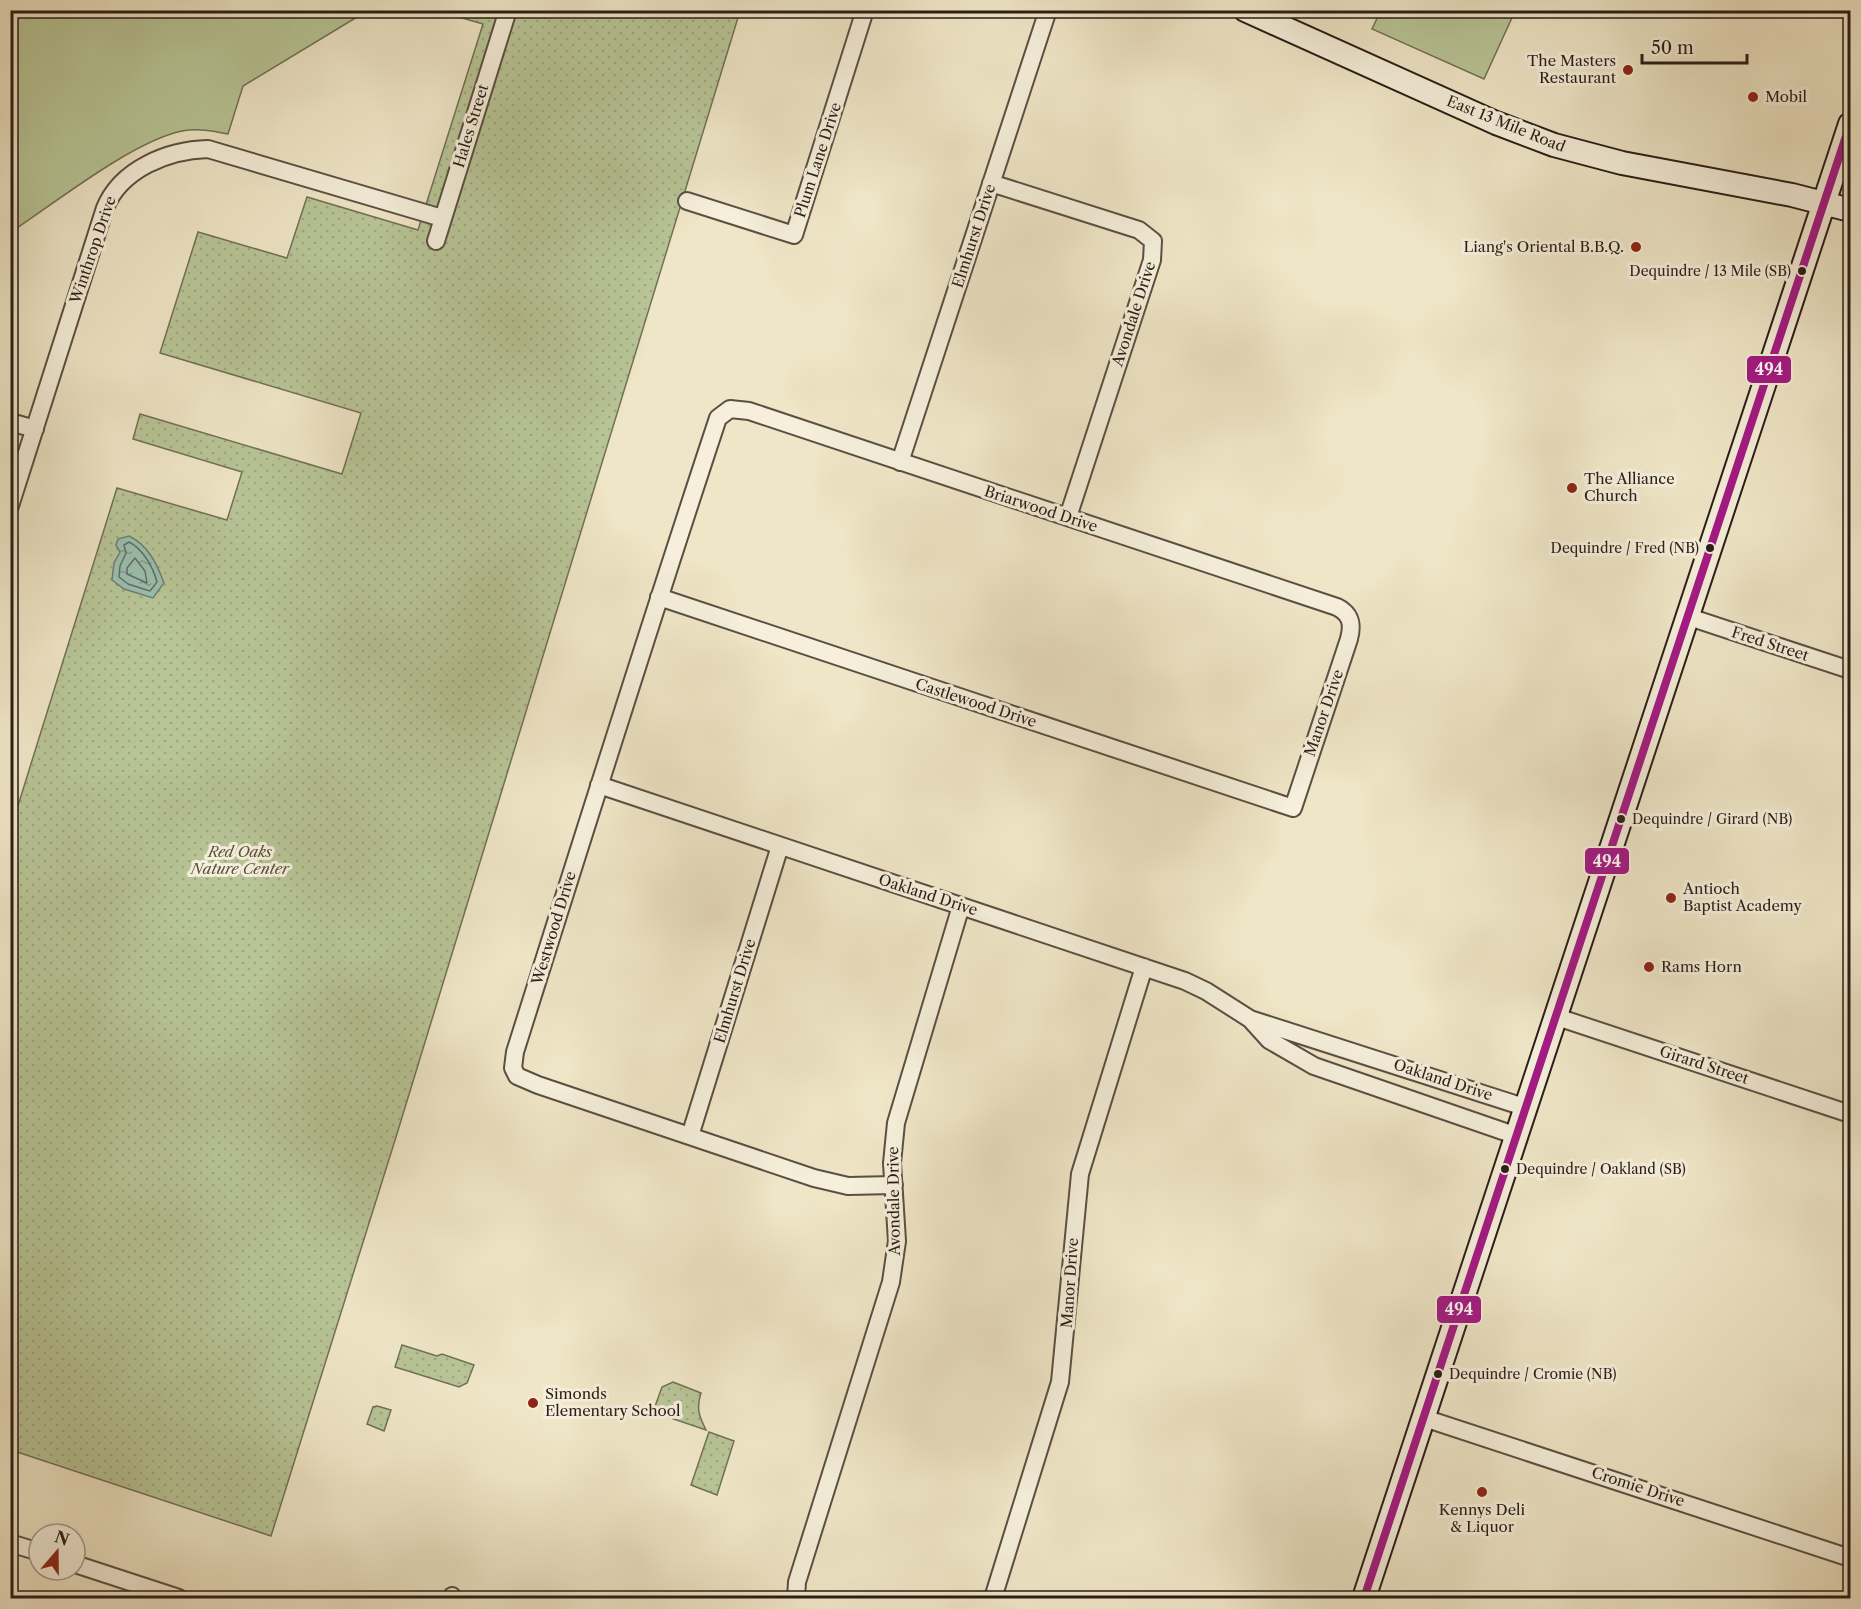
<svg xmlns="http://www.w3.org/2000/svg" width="1861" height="1609" font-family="'Libre Caslon Text',serif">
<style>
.grass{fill:#b8c597;stroke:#717157;stroke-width:1.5}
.park{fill:url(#park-dots);stroke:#717157;stroke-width:1.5}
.water{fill:url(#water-ripples);stroke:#6d7f73;stroke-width:1.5}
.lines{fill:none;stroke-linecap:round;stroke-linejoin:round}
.shore{stroke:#626e64;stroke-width:1.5}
.minor-casing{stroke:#5b4f43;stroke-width:20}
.secondary-casing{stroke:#2a1d17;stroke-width:26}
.minor{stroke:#f5efdb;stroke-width:16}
.secondary{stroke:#f5efdb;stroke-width:22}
.bus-1-casing{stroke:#f5efdb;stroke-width:12}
.bus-1{stroke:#a31984;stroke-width:8}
.poi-dot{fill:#8f2418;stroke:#f5efdb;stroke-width:2}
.bus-dot{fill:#2a1d17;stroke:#f5efdb;stroke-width:2}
.labels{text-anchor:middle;stroke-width:6;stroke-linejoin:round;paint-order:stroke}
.bus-label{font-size:14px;fill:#2a1d17;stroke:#f5efdb;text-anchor:start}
.poi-label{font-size:15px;fill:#2a1d17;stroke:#f5efdb;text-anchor:start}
.street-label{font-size:15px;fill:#2a1d17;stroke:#f5efdb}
.park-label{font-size:15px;font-style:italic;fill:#554f3d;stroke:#f5efdb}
.line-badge{stroke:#f5efdb;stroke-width:2}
.badge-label{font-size:16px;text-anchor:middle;font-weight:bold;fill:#fff}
</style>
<defs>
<pattern id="park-dots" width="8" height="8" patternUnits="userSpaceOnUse" patternTransform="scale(1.5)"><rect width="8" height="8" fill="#b8c597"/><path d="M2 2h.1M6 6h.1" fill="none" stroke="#9ea981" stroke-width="1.8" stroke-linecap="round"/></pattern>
<pattern id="water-ripples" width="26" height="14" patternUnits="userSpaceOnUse" patternTransform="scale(1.5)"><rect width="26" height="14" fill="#9ac0b0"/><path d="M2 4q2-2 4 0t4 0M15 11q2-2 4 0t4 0" fill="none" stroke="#7e9b8e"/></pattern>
</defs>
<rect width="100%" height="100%" fill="#efe6c7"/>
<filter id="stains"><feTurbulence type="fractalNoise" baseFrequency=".00333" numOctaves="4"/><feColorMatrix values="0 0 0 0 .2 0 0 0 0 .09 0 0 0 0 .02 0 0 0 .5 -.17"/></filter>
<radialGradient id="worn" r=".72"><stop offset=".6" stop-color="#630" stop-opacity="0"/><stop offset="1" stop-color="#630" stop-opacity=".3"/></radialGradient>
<path class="grass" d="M11,10H367V11L243,86L228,134C213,131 197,128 182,131C133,141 55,203 11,232Z
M1381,10H1515V11L1484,79L1372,29Z"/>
<path class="park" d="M438,11H740L396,1137L271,1536L11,1450V828L117,488L227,520L242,472L133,439L140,414L342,474L361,413L160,353L198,232L287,258L307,197L418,230L483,24Z
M402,1345L437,1356L442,1354L474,1365L467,1383L459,1387L395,1367Z
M673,1382L701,1393C696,1408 699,1416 706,1430L653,1412L662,1387Z
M377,1406L391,1410L384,1431L367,1424L373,1407Z
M709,1432L734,1441L717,1495L691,1485Z"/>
<path class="water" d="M129,536C148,545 157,564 164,583L153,598L124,589L112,580L114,563L120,552L116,545L118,539Z"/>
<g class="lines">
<path class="shore" d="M129,542C143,549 153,567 157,582L150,591L128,584L119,577L120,566L126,553L124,545Z
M135,558L145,571L147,583L127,574V568Z"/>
<defs>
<path id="minor" d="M991,183L1139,230L1153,241L1152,260L1068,517
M687,201L794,235L865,10
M436,241L508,10
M10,422L35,429
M900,462L1048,10
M10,506L105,208C121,169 168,150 208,149L442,218
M659,597L1293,808L1349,639C1353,624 1351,614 1337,607L749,411L730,409L718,418C648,629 582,840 515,1052L513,1068L517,1076L538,1085L814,1178L848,1186L894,1185
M1689,617L1850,670
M599,785L1185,981L1206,991L1250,1019L1269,1040L1314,1066L1517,1136
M1557,1017L1850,1114
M1250,1019L1527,1108
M690,1136L780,846
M1424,1418L1850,1558
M10,1543L39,1552
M75,1564L179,1598
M451,1598L452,1596
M796,1598L797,1582L891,1282L897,1241L892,1163L896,1123L961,906
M993,1598L1060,1382L1080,1174L1144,967"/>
<path id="secondary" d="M1245,10L1496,123L1554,145L1622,163L1792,195L1850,210
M1364,1598L1850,124"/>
</defs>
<use href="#minor" class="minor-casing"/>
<use href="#secondary" class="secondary-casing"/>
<use href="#minor" class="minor"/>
<use href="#secondary" class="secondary"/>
<defs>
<path id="bus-1" d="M1364,1598L1850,124"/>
</defs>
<use href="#bus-1" class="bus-1-casing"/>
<use href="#bus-1" class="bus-1"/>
</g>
<g class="poi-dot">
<circle cx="1628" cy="70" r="6"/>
<circle cx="1753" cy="97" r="6"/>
<circle cx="1636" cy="247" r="6"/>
<circle cx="1572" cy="488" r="6"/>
<circle cx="1671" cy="898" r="6"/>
<circle cx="1649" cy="967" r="6"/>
<circle cx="533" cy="1403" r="6"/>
<circle cx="1482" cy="1492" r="6"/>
</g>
<g class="bus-dot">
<circle cx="1802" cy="271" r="5"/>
<circle cx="1710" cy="548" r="5"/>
<circle cx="1621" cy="819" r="5"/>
<circle cx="1505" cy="1169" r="5"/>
<circle cx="1438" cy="1374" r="5"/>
</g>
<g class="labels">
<g class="bus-label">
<text x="1791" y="276" text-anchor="end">Dequindre / 13 Mile (SB)</text>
<text x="1699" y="553" text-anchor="end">Dequindre / Fred (NB)</text>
<text x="1632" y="824">Dequindre / Girard (NB)</text>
<text x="1516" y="1174">Dequindre / Oakland (SB)</text>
<text x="1449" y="1379">Dequindre / Cromie (NB)</text>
</g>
<g class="poi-label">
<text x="1616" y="66" text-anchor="end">The Masters<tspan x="1616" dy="17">Restaurant</tspan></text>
<text x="1765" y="102">Mobil</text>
<text x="1624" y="252" text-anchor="end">Liang's Oriental B.B.Q.</text>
<text x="1584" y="484">The Alliance<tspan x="1584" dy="17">Church</tspan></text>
<text x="1683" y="894">Antioch<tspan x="1683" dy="17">Baptist Academy</tspan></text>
<text x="1661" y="972">Rams Horn</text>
<text x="545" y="1399">Simonds<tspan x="545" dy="17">Elementary School</tspan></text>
<text x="1482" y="1515" text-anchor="middle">Kennys Deli<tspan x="1482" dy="17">&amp; Liquor</tspan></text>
</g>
<g class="street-label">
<text transform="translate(1506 124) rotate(22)" y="5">East 13 Mile Road</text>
<text transform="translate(471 126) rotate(-73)" y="5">Hales Street</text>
<text transform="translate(818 160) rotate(-72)" y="5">Plum Lane Drive</text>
<text transform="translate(974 236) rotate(-72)" y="5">Elmhurst Drive</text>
<text transform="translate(93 250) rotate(-71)" y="5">Winthrop Drive</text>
<text transform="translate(1134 314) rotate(-72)" y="5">Avondale Drive</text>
<text transform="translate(1041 509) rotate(18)" y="5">Briarwood Drive</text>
<text transform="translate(1770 644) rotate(18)" y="5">Fred Street</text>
<text transform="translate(976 703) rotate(18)" y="5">Castlewood Drive</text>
<text transform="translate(1324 713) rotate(-71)" y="5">Manor Drive</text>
<text transform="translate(928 895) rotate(18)" y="5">Oakland Drive</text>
<text transform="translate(554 928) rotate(-73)" y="5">Westwood Drive</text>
<text transform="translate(735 991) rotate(-73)" y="5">Elmhurst Drive</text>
<text transform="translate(1704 1065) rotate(18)" y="5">Girard Street</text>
<text transform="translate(1443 1080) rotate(18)" y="5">Oakland Drive</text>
<text transform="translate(894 1201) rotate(-91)" y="5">Avondale Drive</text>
<text transform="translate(1070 1283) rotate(-86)" y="5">Manor Drive</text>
<text transform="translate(1638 1487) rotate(18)" y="5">Cromie Drive</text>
</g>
<g class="park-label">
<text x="240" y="857">Red Oaks<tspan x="240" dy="17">Nature Center</tspan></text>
</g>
</g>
<g class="line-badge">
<rect x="1746" y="355" width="46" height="29" rx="6" fill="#a31984"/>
<rect x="1584" y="847" width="46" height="28" rx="6" fill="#a31984"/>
<rect x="1436" y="1295" width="46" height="29" rx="6" fill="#a31984"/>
</g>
<g class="badge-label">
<text x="1769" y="375">494</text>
<text x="1607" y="867">494</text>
<text x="1459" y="1315">494</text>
</g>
<rect width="1861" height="1609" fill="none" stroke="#efe6c7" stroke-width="36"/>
<rect x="12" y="12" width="1837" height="1585" fill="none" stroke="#2a1d17" stroke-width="3"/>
<rect x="18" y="18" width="1825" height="1573" fill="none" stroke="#2a1d17" stroke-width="1.5"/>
<g transform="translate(57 1552) rotate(20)"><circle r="28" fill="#f5efdb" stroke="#a49b8d" stroke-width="1.5"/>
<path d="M0-4.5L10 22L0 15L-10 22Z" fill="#8f2418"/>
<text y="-9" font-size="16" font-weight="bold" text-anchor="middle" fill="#2a1d17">N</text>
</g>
<path d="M1642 54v9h105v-9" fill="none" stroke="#2a1d17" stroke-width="3"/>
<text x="1651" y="54" font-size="18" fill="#2a1d17" stroke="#f5efdb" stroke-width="4.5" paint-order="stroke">50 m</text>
<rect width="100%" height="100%" filter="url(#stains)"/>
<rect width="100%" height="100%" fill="url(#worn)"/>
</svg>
